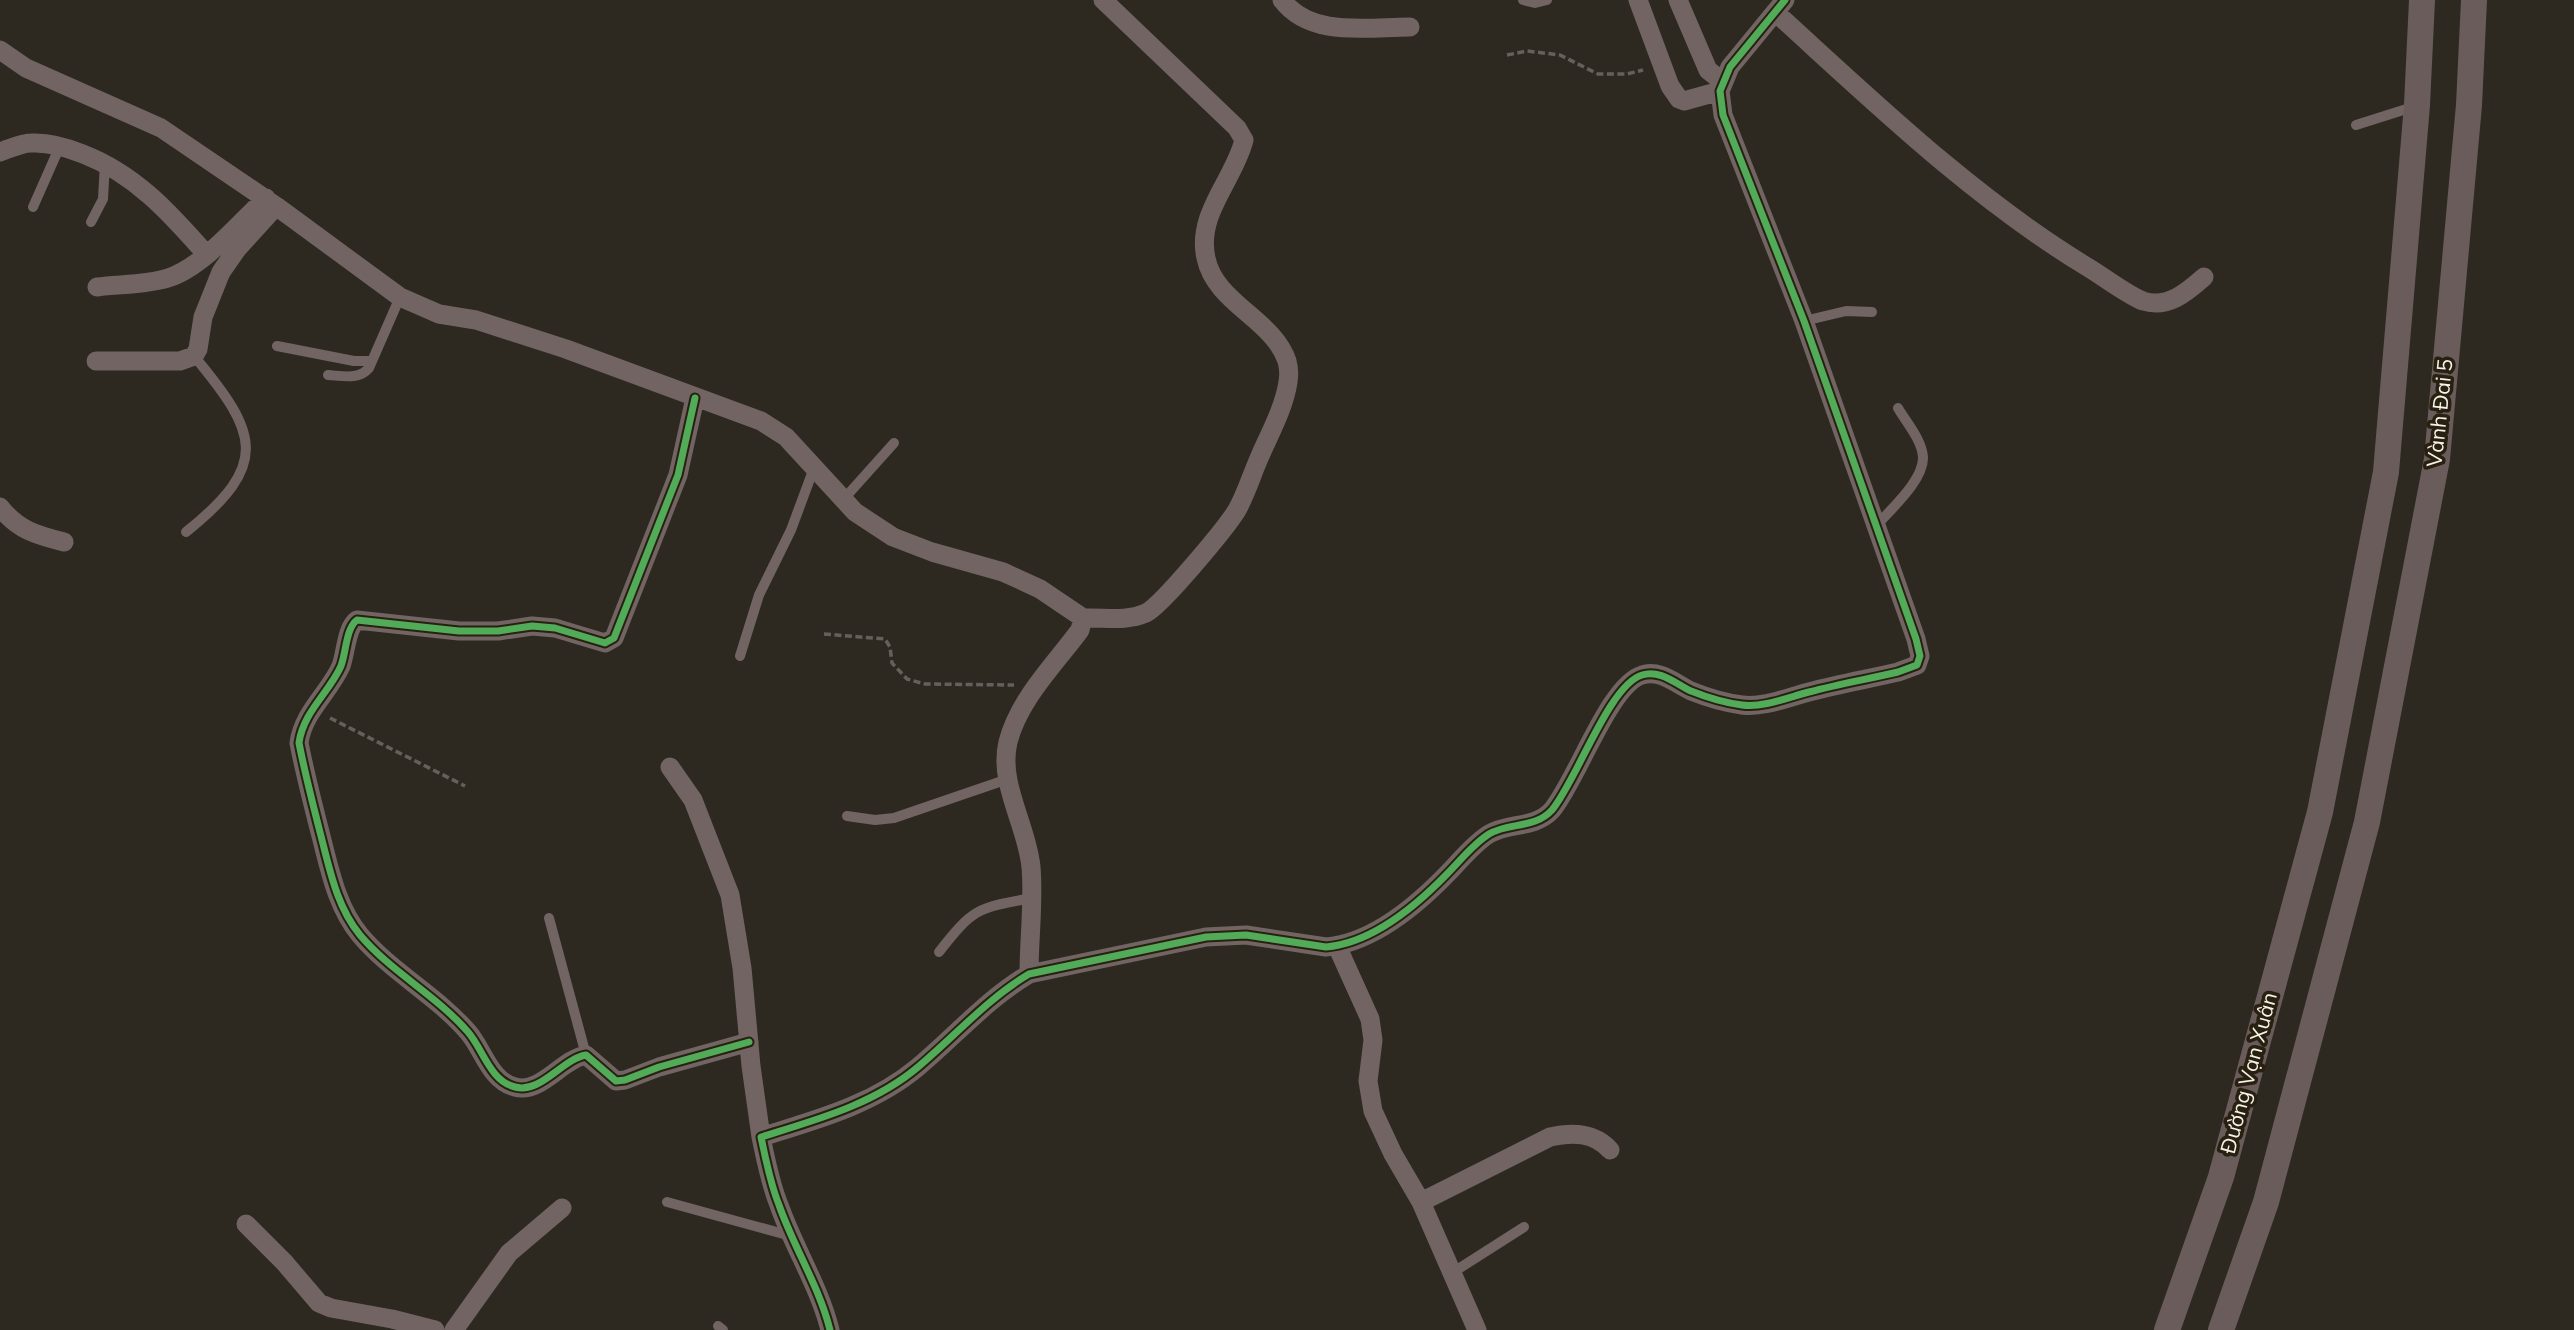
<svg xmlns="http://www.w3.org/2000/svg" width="2574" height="1330" font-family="Mulish,sans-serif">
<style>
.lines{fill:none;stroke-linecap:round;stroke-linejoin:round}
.path{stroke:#685f5c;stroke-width:3.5;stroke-dasharray:7 3.5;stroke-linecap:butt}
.lane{stroke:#726463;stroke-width:10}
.street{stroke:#726463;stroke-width:19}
.secondary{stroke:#6a5c5b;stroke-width:26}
.cycleway-casing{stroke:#282111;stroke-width:11}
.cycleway{stroke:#51ab58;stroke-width:7}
.labels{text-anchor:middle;stroke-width:7;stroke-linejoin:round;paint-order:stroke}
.street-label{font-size:21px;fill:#f7f3e8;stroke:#282111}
</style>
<rect width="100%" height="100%" fill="#2d2920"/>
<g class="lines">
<path class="path" d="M1507,55L1527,51L1560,55L1598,74H1627L1643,70
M824,634L885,639L890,647L892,663L907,679L925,684L1014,685
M330,718L465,786"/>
<path class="lane" d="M1523,0L1535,3L1547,0
M2356,125L2416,106
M33,207L60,146
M91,222L103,199L105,163
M1804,321L1846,311L1872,312
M277,346L354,361H372
M328,375C343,376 359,380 369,368L400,297
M842,501L894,443
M1877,525C1891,509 1924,480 1923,457C1922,440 1906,422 1898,408
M186,532C271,464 258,433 194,356
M740,656L759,595L791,530L814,468
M847,816L875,820L894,818L1008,779
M549,918L586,1055
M939,952C974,907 978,908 1032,898
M667,1202L791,1236
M1452,1273L1524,1227
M718,1326L723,1330"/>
<path class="street" d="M1282,0C1311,38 1367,27 1410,27
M1638,0L1670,86L1679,99L1684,101L1720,91
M1678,0L1708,70L1723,82
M1775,12C1873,101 1970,195 2084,265C2100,274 2127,295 2143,301C2168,309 2187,292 2204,277
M0,50L26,68L161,128L276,206L400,297L439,314L476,320L566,349L761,421L786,437L855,512L893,537L932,552L1003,572L1040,589L1083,618
M0,152C9,149 21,143 31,143C49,142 66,147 83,154C135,174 170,213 206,254
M97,287C120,284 146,285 168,278C203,267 239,223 266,198
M96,361H180L194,356L198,349L203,317L221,272L237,249L276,206
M695,398L678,475L614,638L605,643L555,628L532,626L498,631H459L357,620C346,628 346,653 341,666C329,693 303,712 299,743C305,774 313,805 321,836C330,871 337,907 360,935C391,972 436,995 468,1032C483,1049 490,1081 515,1087C541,1094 562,1059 586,1055L616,1081L625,1080L659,1067L749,1042
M0,507C18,530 36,535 64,542
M670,767L693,800L730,895L742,968L751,1066L761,1137
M1337,946L1370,1019L1373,1040L1368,1081L1373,1111L1393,1154L1421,1202L1477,1330
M1029,974C1029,938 1034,902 1031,867C1027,825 998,784 1008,742C1019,699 1055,664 1080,630L1083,618C1105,617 1125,622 1146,613C1162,605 1226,528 1237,510C1246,494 1252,474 1260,456C1270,433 1284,408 1288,382C1289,376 1289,368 1287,361C1273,319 1215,303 1206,258C1196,214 1234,180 1244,140L1237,128L1103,0
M1421,1202L1550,1137C1572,1132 1594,1132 1610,1150
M246,1224L284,1262L319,1303L331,1308L392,1319L435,1330
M454,1330L509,1253L562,1208
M830,1330C819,1286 794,1248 779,1205C770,1183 766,1160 761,1137C815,1120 873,1105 918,1067C955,1036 987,999 1029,974L1206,937L1246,935L1326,947C1372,943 1416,906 1447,874C1460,861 1473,844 1489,834C1509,822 1535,829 1552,810C1577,780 1609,685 1642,675C1660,669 1676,684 1691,691C1706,697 1726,703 1742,705C1763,708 1789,697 1809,692C1839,684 1868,679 1898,672L1917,665L1920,656L1916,639L1804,321L1723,115L1720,91L1730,67L1785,0"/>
<path class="secondary" d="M2167,1330L2221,1177L2320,812L2386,472L2417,105L2422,0
M2221,1330L2266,1202L2367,822L2437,459L2469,105L2474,0"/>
<defs>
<path id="cycleway" d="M695,398L678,475L614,638L605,643L555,628L532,626L498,631H459L357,620C346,628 346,653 341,666C329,693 303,712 299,743C305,774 313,805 321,836C330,871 337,907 360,935C391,972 436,995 468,1032C483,1049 490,1081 515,1087C541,1094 562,1059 586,1055L616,1081L625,1080L659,1067L749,1042
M830,1330C819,1286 794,1248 779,1205C770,1183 766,1160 761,1137C815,1120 873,1105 918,1067C955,1036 987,999 1029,974L1206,937L1246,935L1326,947C1372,943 1416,906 1447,874C1460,861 1473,844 1489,834C1509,822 1535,829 1552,810C1577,780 1609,685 1642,675C1660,669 1676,684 1691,691C1706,697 1726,703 1742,705C1763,708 1789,697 1809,692C1839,684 1868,679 1898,672L1917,665L1920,656L1916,639L1804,321L1723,115L1720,91L1730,67L1785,0"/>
</defs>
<use href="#cycleway" class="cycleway-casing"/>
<use href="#cycleway" class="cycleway"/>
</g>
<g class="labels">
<g class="street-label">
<text transform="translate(2440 413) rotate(-84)" y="7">Vành Đai 5</text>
<text transform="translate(2249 1073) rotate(-75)" y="7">Đường Vạn Xuân</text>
</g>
</g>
</svg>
